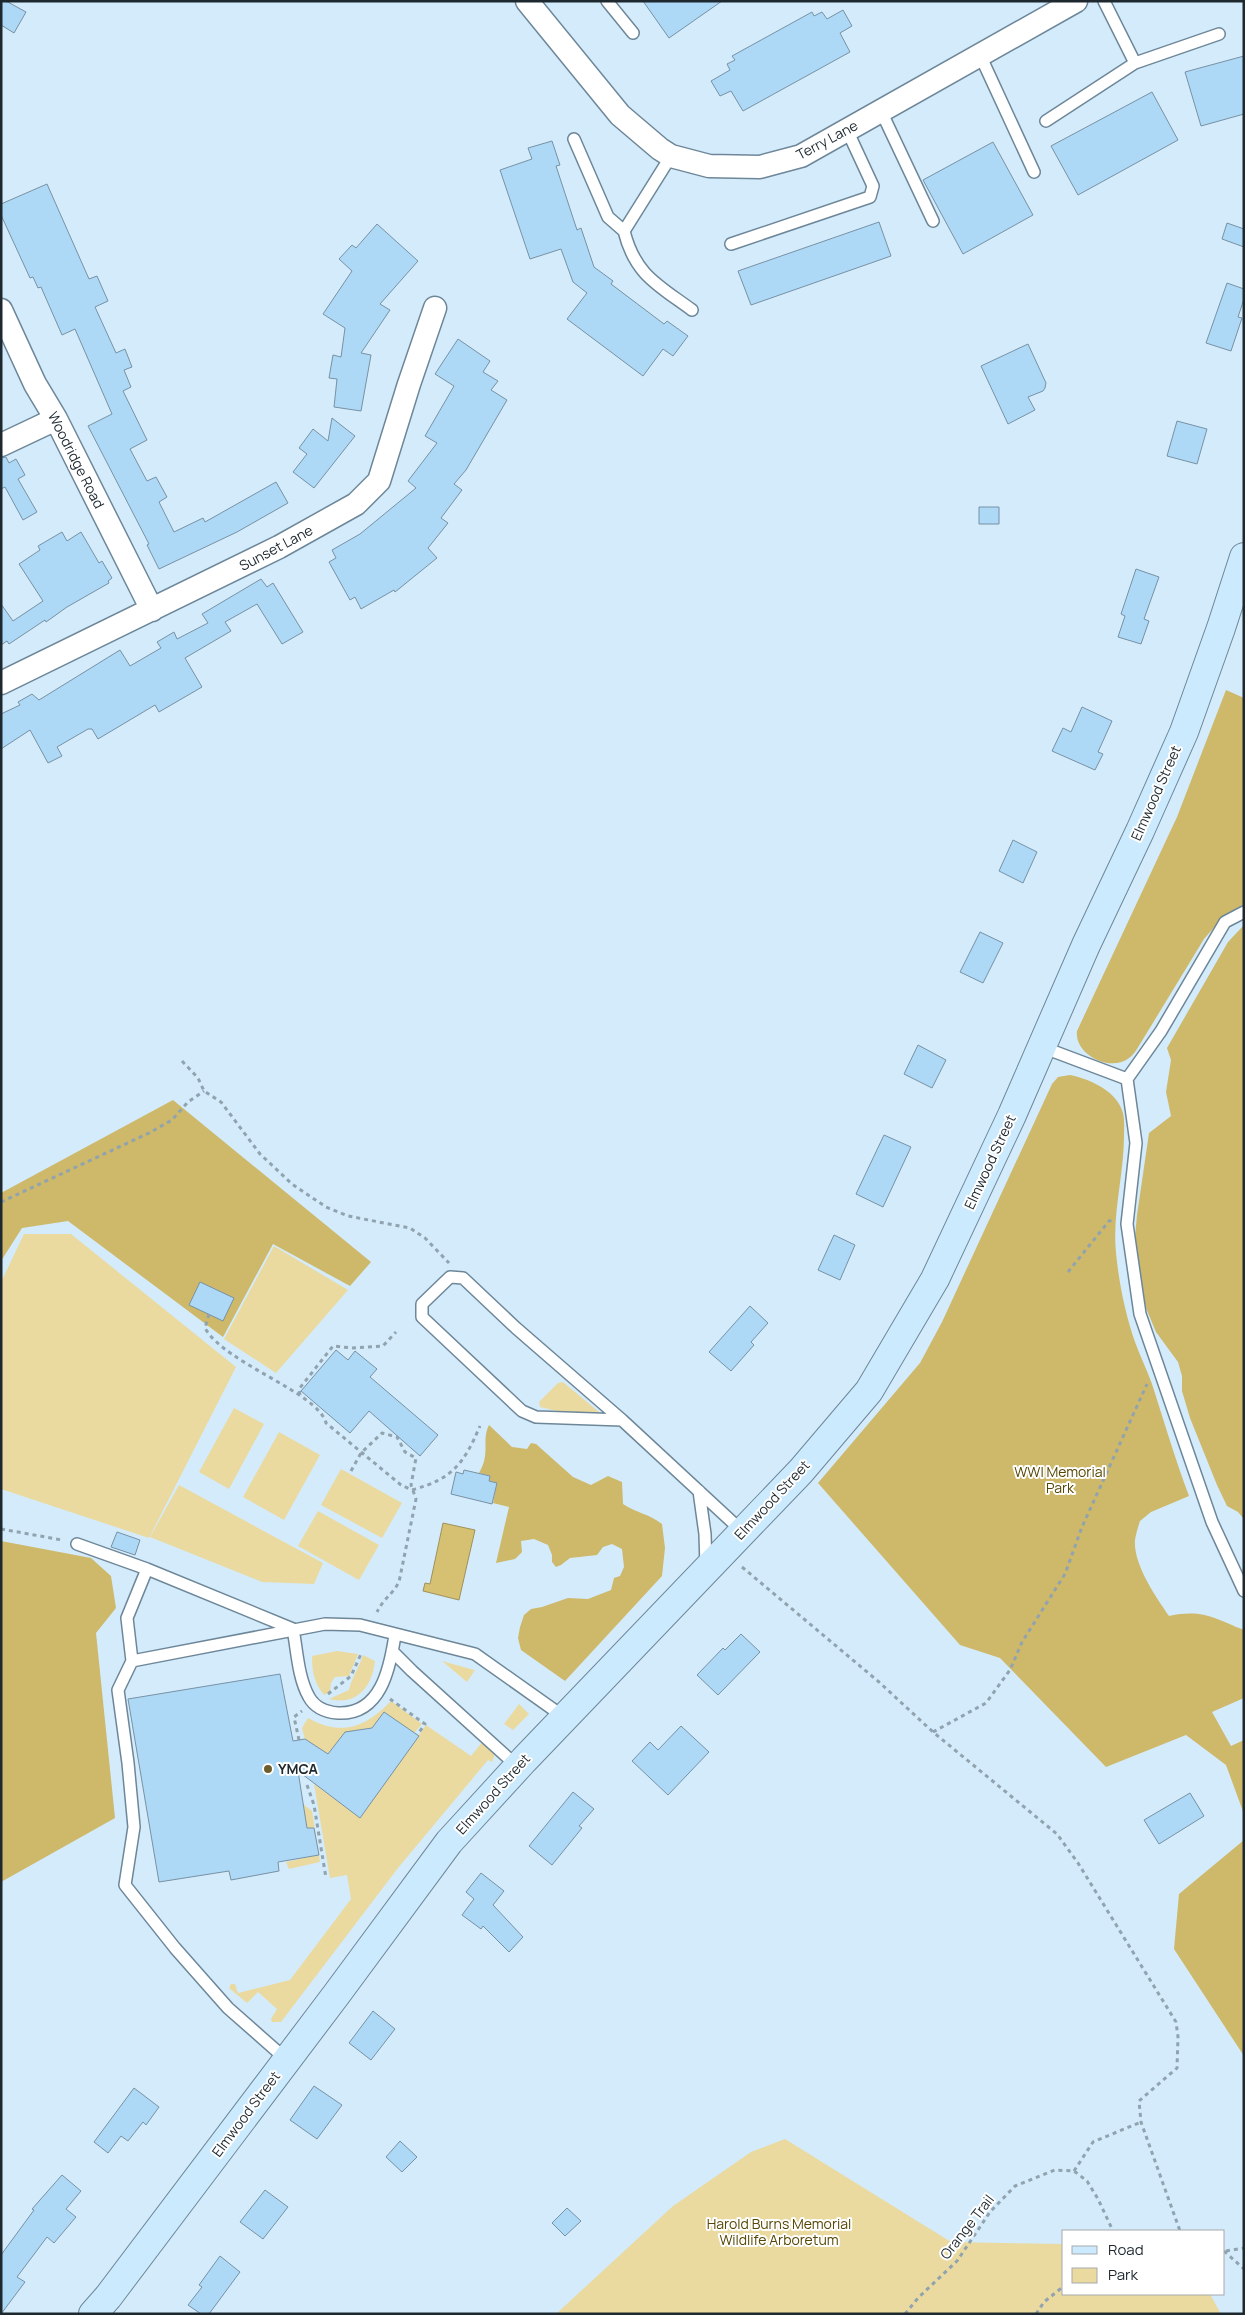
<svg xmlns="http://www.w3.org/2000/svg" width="1245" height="2315" font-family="Manrope,sans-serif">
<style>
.green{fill:#eadaa0}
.forest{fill:#ceb869}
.water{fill:#d6c071;stroke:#9e925d}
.building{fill:#add8f6;stroke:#7792a4}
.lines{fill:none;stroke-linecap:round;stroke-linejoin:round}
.lane-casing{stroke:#6d8799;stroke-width:14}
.street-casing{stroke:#6d8799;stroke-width:25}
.secondary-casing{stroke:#6d8799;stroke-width:30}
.path{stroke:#90a3af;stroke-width:3;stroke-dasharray:4 4;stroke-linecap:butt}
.lane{stroke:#fff;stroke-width:11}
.street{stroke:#fff;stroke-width:22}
.secondary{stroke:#cceafd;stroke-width:28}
.poi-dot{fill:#6d5f2d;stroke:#fff;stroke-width:2}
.labels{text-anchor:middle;stroke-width:4;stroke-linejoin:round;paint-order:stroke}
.street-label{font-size:14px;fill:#1d282f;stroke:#fff}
.park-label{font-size:14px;fill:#564704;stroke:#fff}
.poi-label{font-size:14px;font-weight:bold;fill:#1d282f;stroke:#fff;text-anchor:start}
</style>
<rect width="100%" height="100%" fill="#d4ebfb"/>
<path class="green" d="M24,1234H71L236,1367L149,1538L1,1489V1282Z
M274,1246L348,1290L276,1373L224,1339Z
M563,1382L599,1412L600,1415L557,1411L540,1407L539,1402L558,1383Z
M234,1408L264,1424L229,1489L199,1472Z
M279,1432L320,1455L284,1520L243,1497Z
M341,1469L402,1503L382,1538L321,1505Z
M179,1485L323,1563L314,1584L262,1582L150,1537Z
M318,1511L379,1545L359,1580L298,1546Z
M337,1651L358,1654L349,1676L335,1677L331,1683L330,1692L324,1695C314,1683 312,1671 312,1656Z
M363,1655L375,1661C372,1687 357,1706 329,1699L349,1690C351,1679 359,1668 363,1655Z
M442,1661L474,1670H475L467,1682Z
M391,1701L422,1724L414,1733L384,1712L372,1728L345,1732L328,1754L305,1739L302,1728L308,1718C342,1737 366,1727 391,1701Z
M519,1704L529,1714L513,1730L504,1724Z
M426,1725L471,1756L483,1741L495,1754L492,1762L488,1760L398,1868L281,2022H272L271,2019L277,2009L258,1992L247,2003L229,1988L231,1984H235L238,1993L290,1980L351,1899L347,1875L330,1878L314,1784L360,1817Z
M303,1804L312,1811L320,1862L289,1869L286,1862L318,1855L314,1828H307Z
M785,2139L951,2242L1064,2244V2294H1210L1221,2314H556L673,2206L751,2152Z"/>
<path class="forest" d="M1226,690L1244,698V904L1224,916L1204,939L1137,1049C1135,1052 1132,1056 1129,1058C1110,1073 1074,1054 1077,1031L1177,817Z
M1244,925V1530L1243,1518L1238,1512L1227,1506L1217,1485L1190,1418L1182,1391V1376L1178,1362L1156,1332L1146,1308L1134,1248L1137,1215L1149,1133L1171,1116L1166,1092L1171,1060L1167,1048L1228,942Z
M1070,1075C1089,1079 1115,1090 1122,1110C1125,1117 1124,1128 1124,1136C1124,1175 1112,1214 1116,1253C1119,1283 1125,1313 1135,1342C1140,1356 1147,1370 1152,1384C1164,1421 1175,1459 1189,1496L1151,1512L1140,1521C1138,1527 1136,1534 1135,1540C1133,1564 1156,1597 1169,1616C1203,1609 1213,1618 1244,1630V1698L1212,1712L1231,1746L1244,1740V1814L1226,1765L1186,1735L1106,1767L1000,1658L960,1645L818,1483L920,1363L942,1322L1052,1084L1058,1077Z
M173,1100L371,1262L350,1286L273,1244L223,1337L68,1221L22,1228L1,1261V1193Z
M489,1425L512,1447L527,1449L531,1443L536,1444L573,1477L591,1485L608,1476L622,1482L623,1504C638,1514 648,1513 662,1524L665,1548L662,1576L565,1681L521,1650L518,1638L520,1627L524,1615L531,1609L542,1607L568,1598L588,1599L611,1590L614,1578L620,1576L624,1567L622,1549L612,1544L603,1547L597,1555L570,1558L561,1565L556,1567L552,1562V1555L548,1545L534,1539L521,1541L522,1552L515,1559L496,1563L509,1507L493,1503L497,1483L490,1481V1476L479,1473C491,1453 481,1441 489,1425Z
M1,1541L91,1558L111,1576L116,1608L96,1633L115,1818L1,1882Z
M1244,1840V2056L1174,1949L1179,1894Z"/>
<path class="water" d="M443,1523L475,1530L459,1600L423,1591L425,1583L430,1584Z"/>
<path class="building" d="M1,1H6L26,12L14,33L1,25Z
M643,1H722L669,38Z
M843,10L852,26L840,33L850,52L743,111L731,91L720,96L711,81L730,70L727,64L735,60L732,56L812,12L814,16L822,12L827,19Z
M1244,56V114L1201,126L1185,72Z
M1152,92L1178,140L1078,195L1051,146Z
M552,141L560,165L556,166L577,230L581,228L594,267L613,281L611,284L664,324L667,321L688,336L673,356L663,349L643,376L567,319L587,293L573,282L561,249L530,259L500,170L532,159L528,148Z
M993,142L1033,215L963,254L923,180Z
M47,184L89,279L97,276L108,301L95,307L116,353L125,349L132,367L124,370L131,387L123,391L147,440L130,449L147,481L156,477L167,497L159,502L174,532L203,518L205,522L276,482L288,503L237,532L159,569L147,545L149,544L88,426L112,414L75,329L62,335L41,287L38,288L33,277L30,278L1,215V204Z
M879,222L891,256L751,305L738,271Z
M1227,223L1244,229V247L1222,239Z
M377,224L418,261L380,304L390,310L361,353L371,355L361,411L334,407L337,379L329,378L333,355L341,357L345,328L323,314L352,271L339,259L352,245L356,248Z
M1227,283L1244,289V299L1238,317L1242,318L1231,351L1206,343Z
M458,339L490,361L483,372L498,381L491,390L507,400L466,470L454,484L462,490L441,518L448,523L428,548L437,558L395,592L394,590L361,609L355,597L350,600L329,562L336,558L332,550L360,534L416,488L408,481L437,443L425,436L454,386L435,374Z
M1028,344L1046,383L1045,388L1043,391L1028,397L1035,410L1008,424L981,366Z
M332,418L355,436L314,488L293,472L307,454L299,448L313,429L328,441Z
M1177,421L1207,429L1197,464L1167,456Z
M6,457L9,463L16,459L25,475L18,479L37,512L23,520L5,487L1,489V458Z
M979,507H999V524H979Z
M62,532L67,541L81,532L99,563L102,561L112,578L108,581L109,583L67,607L46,622L45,620L9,644L7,641L1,645V604L13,621L43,601L19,564L40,550L38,546Z
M1136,569L1159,577L1144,619L1149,621L1141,644L1118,637L1125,616L1121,614Z
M261,579L267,587L273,583L303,632L282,644L257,604L225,622L231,631L185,658L202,687L159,712L155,705L98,739L92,729H88L57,747L62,756L48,763L30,730L1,749V714L20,705L18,702L32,694L39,700L120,650L130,666L161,648L157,642L174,632L177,639L208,623L202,614Z
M1082,707L1112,721L1098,752L1103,754L1095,770L1052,751L1063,728L1071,732Z
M1013,840L1037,852L1023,883L999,871Z
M980,932L1003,943L983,983L960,972Z
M918,1045L946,1060L932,1088L904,1074Z
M884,1135L911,1147L883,1207L856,1194Z
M834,1235L855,1245L840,1280L818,1270Z
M200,1282L234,1298L223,1321L189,1305Z
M750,1306L768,1323L751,1342L754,1345L731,1371L709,1352Z
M336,1350L348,1360L355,1351L377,1369L370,1377L438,1435L420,1456L369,1411L350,1433L301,1391Z
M464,1470L490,1476L489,1481L497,1483L492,1504L451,1494L456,1472L463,1474Z
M117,1532L140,1540L135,1555L111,1547Z
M741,1634L760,1652L718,1695L697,1675L723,1648L725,1650Z
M280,1674L293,1741L305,1739L328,1754L345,1732L372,1728L384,1712L419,1736L360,1818L298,1771L307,1828H314L319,1855L278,1862L279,1871L231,1880L229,1871L159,1882L128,1699Z
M681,1726L709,1752L668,1795L632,1761L650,1742L658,1750Z
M573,1792L594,1809L579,1826L582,1828L552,1865L529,1846Z
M1190,1793L1204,1816L1159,1844L1144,1820Z
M481,1873L504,1891L493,1905L523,1937L509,1952L483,1926L481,1929L462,1915L474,1899L466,1892Z
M373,2011L395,2029L371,2060L349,2043Z
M314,2086L342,2105L317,2139L290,2120Z
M134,2088L159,2107L146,2125L143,2122L128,2141L121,2136L108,2153L94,2142Z
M400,2141L417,2157L402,2172L386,2157Z
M62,2175L81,2191L66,2209L76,2217L54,2243L47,2237L17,2277L25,2282L1,2314V2255L34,2210L32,2209Z
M265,2190L288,2207L263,2239L240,2222Z
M567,2208L581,2221L565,2236L552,2223Z
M220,2256L240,2272L209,2314H201L188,2305L202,2287L199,2285Z"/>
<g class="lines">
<defs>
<path id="lane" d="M607,1L633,33
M1104,1L1135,63L1219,34
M980,55L1034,172
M881,111L933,221
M1046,121L1135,63
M574,139L608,217L624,231
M671,156L624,231C635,275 658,285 692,310
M731,244L870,197L873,186L847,130
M1244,912L1225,922L1161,1031L1127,1079L1136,1143L1127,1224L1140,1314L1212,1522L1244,1591
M1042,1047L1127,1079
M622,1420L536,1417L522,1411L422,1317V1304L450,1277L463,1278L516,1328L622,1420L743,1532
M699,1491L705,1534L706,1566
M77,1544L147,1569
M392,1651L412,1671L517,1766
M132,1661L127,1618L147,1569L293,1629C297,1650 298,1678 309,1697C315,1708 325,1712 338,1713C381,1715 390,1668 395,1635
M287,2060L228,2008L175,1948L125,1885L134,1827L128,1763L118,1690L132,1661L325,1624L360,1625L475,1654L564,1717"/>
<path id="street" d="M527,1L620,115L660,149L671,156L709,166L760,167L801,156L1076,1
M1,310L35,384L56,419L152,610
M1,445L56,419
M1,683L279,547L356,504L379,481L409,384L435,308"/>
<path id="secondary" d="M93,2314L108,2297L336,1995L449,1842L524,1760L801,1471L869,1391L935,1279L1012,1115L1086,945L1140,831L1184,732L1221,628L1244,557"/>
</defs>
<use href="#lane" class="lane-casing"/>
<use href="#street" class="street-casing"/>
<use href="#secondary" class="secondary-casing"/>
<path class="path" d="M182,1061L198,1078L204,1091L221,1102L260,1154L292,1184L326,1207L348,1216L410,1228L425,1238L449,1263
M1,1202L149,1133L172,1120L188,1102L204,1091
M1068,1272L1109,1221L1113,1220
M209,1314L205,1328C225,1364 318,1392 326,1423L401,1485L412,1490C453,1479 464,1463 480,1426
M300,1395L299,1389L333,1346L352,1348L383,1346L396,1332
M351,1471L361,1453L382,1433L397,1437L405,1452L416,1458L411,1485L416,1499L399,1582C392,1595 384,1598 377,1612
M1,1529L62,1540
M742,1567L879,1682L933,1732L1057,1834L1078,1863L1176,2022L1178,2037L1177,2068L1139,2101L1141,2122L1180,2231
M328,1694L351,1676L361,1654
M390,1699L425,1724L417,1735
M933,1732L986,1703L1010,1670L1022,1642L1065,1574L1082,1527L1147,1384
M299,1740L294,1717L302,1711
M307,1785L314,1805L326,1878
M1074,2171L1093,2142L1141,2122
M1224,2251L1244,2269
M1226,2251L1244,2248
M905,2314L918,2298L957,2261L990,2212L1015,2186L1055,2170L1074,2171L1087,2181L1098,2199L1113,2231
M1036,2314L1044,2302L1064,2286"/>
<use href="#lane" class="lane"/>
<use href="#street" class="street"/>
<use href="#secondary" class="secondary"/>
</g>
<circle class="poi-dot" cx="268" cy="1769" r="5"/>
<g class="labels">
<g class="street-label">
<text transform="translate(827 140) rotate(-28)" y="5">Terry Lane</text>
<text transform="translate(76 460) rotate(63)" y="5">Woodridge Road</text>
<text transform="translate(276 548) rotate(-28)" y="5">Sunset Lane</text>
<text transform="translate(1156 793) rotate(-66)" y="5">Elmwood Street</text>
<text transform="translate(990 1162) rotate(-65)" y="5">Elmwood Street</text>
<text transform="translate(772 1500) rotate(-47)" y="5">Elmwood Street</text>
<text transform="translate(493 1794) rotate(-48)" y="5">Elmwood Street</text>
<text transform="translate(246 2114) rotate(-53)" y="5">Elmwood Street</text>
<text transform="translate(967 2227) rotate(-52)" y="5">Orange Trail</text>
</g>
<g class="park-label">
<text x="1060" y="1477">WWI Memorial<tspan x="1060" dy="16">Park</tspan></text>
<text x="779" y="2229">Harold Burns Memorial<tspan x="779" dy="16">Wildlife Arboretum</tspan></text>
</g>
<g class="poi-label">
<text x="278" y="1774">YMCA</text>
</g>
</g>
<rect width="1245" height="2315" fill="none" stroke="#1d282f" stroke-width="5"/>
<rect x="1062" y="2230" width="162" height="65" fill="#ffffff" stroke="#a5a9ac"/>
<rect x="1072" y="2246" width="25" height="8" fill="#cceafd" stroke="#a5a9ac"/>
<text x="1108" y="2255" font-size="15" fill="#1d282f">Road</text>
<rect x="1072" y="2268" width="25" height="15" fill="#eadaa0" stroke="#a5a9ac"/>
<text x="1108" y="2280" font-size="15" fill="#1d282f">Park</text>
</svg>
